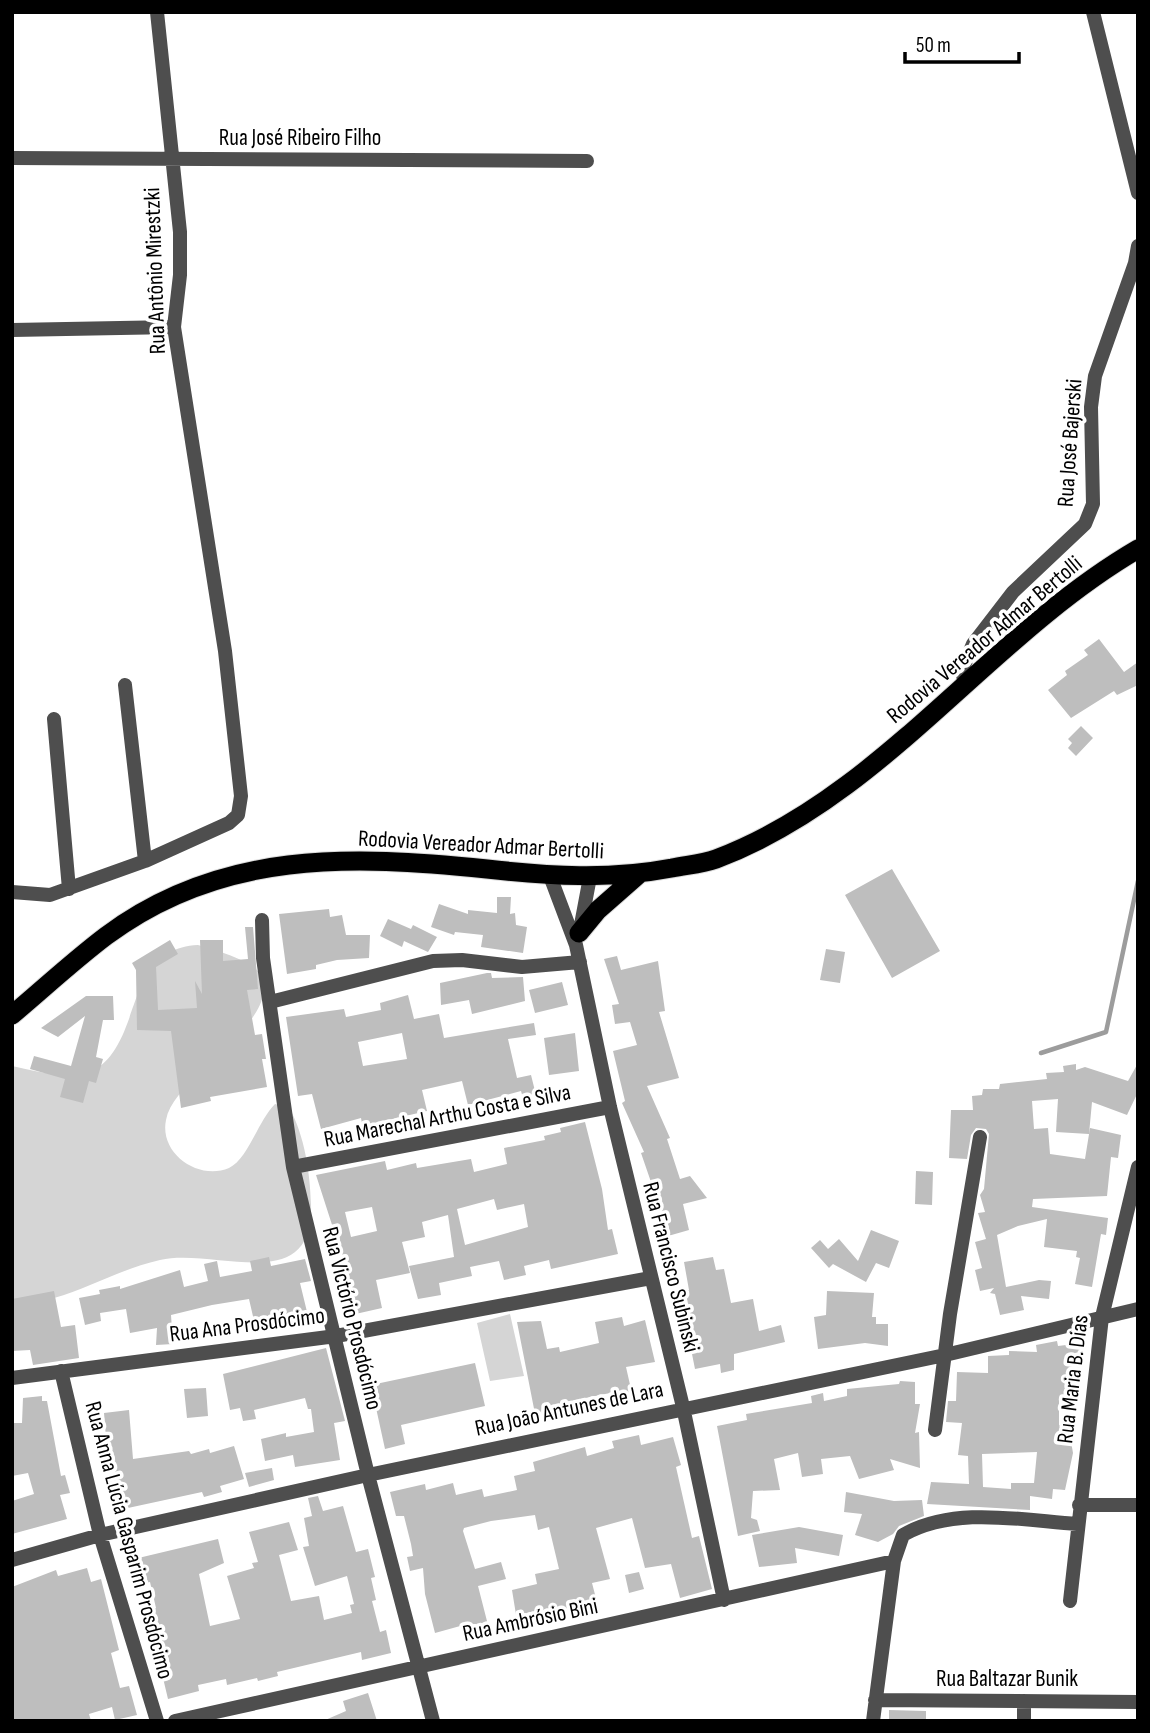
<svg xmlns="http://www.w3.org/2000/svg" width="1150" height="1733" font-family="'Sofia Sans Condensed',sans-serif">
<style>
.green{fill:#d5d5d5}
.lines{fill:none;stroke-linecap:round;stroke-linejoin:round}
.stream{stroke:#9c9c9c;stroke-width:4.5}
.building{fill:#bebebe;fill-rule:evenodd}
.trunk-casing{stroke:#dbdbdb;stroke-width:21}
.minor{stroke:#4e4e4e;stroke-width:14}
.trunk{stroke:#000;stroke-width:19}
.labels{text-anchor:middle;stroke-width:7;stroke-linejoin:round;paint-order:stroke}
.street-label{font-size:23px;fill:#000;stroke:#fff}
</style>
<rect width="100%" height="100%" fill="#fff"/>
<path class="green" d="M198,945C214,950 258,961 263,979C275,1028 174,1076 166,1120C159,1154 199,1181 229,1168C248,1159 258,1121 275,1104L289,1107C305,1137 310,1172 311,1205C314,1298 215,1247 160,1260C123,1268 90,1288 54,1298C41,1301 26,1302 12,1305V1066C34,1071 76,1082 96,1069C144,1038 123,949 198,945Z
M510,1314L524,1376L490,1381L477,1323Z"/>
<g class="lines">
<path class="stream" d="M1041,1053L1106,1032L1138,881"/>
</g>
<path class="building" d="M1099,639L1124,672L1138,662V685L1117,695L1114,691L1071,718L1048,690L1067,675L1065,671L1088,655L1084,650Z
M1081,726L1093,738L1076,756L1068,748L1072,743L1068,739Z
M892,869L940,951L892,978L845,895Z
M497,897H511L510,914L515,913L516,925L527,927L523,953L481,947L483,935L455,932L454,935L431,927L439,904L468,914V910L497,913Z
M329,909L330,917L342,915L346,935H370L369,958L337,960L316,965V969L287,974L279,914Z
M388,919L411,929L413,925L437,937L428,952L404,941L402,947L380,936Z
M245,927H253L258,989L247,990L255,1035L262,1034L266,1059H262L267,1087L210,1097L211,1101L181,1108L171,1031L137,1030L136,970L132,963L170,940L178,954L156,967L158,1010L197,1008L195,981L202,994L200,940H223V961L248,959Z
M826,949L845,952L840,983L820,980Z
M617,956L621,970L658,961L665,1011L659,1012L679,1078L647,1086L670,1138L667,1139L680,1179L690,1176L707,1198L683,1204L689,1230L668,1236L653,1181L651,1182L641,1153L644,1152L622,1103L625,1101L613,1051L637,1045L630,1022L615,1024L612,1005L619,1004L604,959Z
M487,973H491L492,978L523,977L525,1001L472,1014L469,1000L441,1005L440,983Z
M562,982L568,1005L535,1013L529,990Z
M408,995L414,1019L439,1014L444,1038L534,1023L536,1035L508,1039L517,1078L531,1075L536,1095L523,1098L521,1091L468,1105L462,1081L422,1090L427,1111L375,1123L377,1132L364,1135L361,1118L321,1129L312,1094L298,1096L286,1017L344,1009L346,1017L381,1010L380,1003ZM402,1033L407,1059L363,1066L358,1042Z
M86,996H113L114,1020H103L96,1057L103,1059L96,1083L89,1081L83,1103L60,1097L65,1079L30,1069L34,1056L71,1066L85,1016L58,1037L41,1028Z
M575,1033L579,1071L549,1075L544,1038Z
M1138,1063V1092L1127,1115L1092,1102L1089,1134L1056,1132L1058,1099L1032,1101L1034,1129L1048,1128L1050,1154L1085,1159L1090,1128L1121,1135L1118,1158L1111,1157L1107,1196L1033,1199L1032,1207L1108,1218L1106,1235L1101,1234L1092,1287L1075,1284L1080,1258L1076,1257L1077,1251L1044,1247L1047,1219L1018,1226L997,1235L1006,1287L1039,1280L1051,1281L1049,1299L1021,1296L1024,1310L1000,1315L995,1294L990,1293L994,1288L980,1291L975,1270L982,1268L975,1242L986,1239L978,1213L985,1212L980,1195L984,1189L989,1134L986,1129L976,1128L971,1135L967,1159L949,1158L951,1110H973L972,1096L982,1095L983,1089H999L1000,1084L1047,1079L1046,1073L1064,1072L1063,1066L1076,1064V1070L1085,1067L1128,1081Z
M585,1122L602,1189L608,1230L612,1229L618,1254L551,1269L549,1260L524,1266L526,1275L504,1280L499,1261L470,1267L472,1276L439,1283L441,1295L418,1299L409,1266L454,1257L448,1215L422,1222L425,1237L402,1242L410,1273L376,1280L382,1308L351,1315L338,1260L343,1259L316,1175L385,1161L387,1170L416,1163L417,1168L471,1159L474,1172L507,1164L504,1148L545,1140L544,1136L561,1132L560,1128ZM494,1199L497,1210L524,1204L528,1227L465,1245L457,1209ZM372,1207L377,1231L351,1237L345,1212Z
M916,1171L933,1172L932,1205L915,1204Z
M871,1230L899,1241L889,1268L876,1263L866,1282L833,1264L829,1268L811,1248L820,1240L828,1249L839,1239L858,1261Z
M269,1257L271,1266L305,1259L311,1281L300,1283L308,1316L255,1325L249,1299L212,1305L171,1315L173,1344L156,1345L157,1328L130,1333L126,1309L100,1313L101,1321L85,1325L79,1298L100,1294L99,1290L120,1286V1289L180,1270L184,1287L208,1281L204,1264L217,1261L220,1277L252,1271L250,1261Z
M713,1257L716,1270L724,1269L731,1303L753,1299L759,1331L781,1325L785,1342L734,1354V1370L721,1373L720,1364L695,1369L690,1344L696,1343L685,1290H689L684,1262Z
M54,1291L61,1327L75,1325L79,1358L33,1365L30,1350L12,1351V1299Z
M827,1291L874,1293L872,1317H876V1324H888V1346L865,1343L818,1349L814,1317L826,1315Z
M622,1317L624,1326L645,1320L655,1362L626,1367L633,1398L617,1402L615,1392L561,1403L564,1419L537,1424L517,1322L541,1321L547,1349L559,1347L560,1352L599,1343L595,1322Z
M1057,1341L1058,1346L1082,1343L1084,1366H1080V1397H1059V1425L1068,1424L1073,1453L1065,1490L1053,1489L1052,1499L1030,1496V1510L927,1504L931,1482L969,1484L968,1456L958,1455L962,1423L946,1422L948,1401H956L957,1372L988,1373V1356L1009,1355V1351L1037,1352L1036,1345ZM1037,1452L1034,1483H1011V1489L983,1487L982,1454Z
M326,1348L345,1421L334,1423L340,1460L295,1467L293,1455L265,1461L261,1439L286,1433V1437L314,1432L311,1409H308L305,1398L254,1410L256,1419L243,1421L240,1408L230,1410L223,1374Z
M475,1363L485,1406L401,1425L405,1444L385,1449L371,1385Z
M900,1381L915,1382V1404H920L915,1433L919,1432L920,1468L890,1459L894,1470L859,1479L850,1456L821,1459L823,1474L802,1477L798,1453L774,1459L780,1490L753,1491L751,1518L757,1520L760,1531L738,1536L717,1426L747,1420L746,1414L812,1403L811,1396L823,1393L824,1401L847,1396V1389L899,1384Z
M206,1388L208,1416L187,1418L184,1389Z
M42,1396V1401H47L61,1476L65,1475L70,1493L60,1495L67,1519L12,1534V1501L34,1494L28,1473L12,1476L14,1423H22L23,1398Z
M129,1410L133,1459L189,1451L191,1454L209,1449L210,1453L234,1446L244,1479L220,1486L222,1492L204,1497L202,1492L114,1511L102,1464L108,1463L104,1413Z
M639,1435L641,1445L673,1437L681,1465L676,1467L692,1538L699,1536L712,1589L680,1598L671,1564L645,1568L632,1518L596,1528L610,1579L592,1583L598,1606L518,1627L512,1590L537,1584L535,1574L559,1569L549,1527L538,1530L535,1515L491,1521L464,1528L463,1531L475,1569L501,1562L506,1579L478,1586L488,1625L473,1629L471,1623L435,1633L425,1594L423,1568L410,1571L407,1557L413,1556L411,1544L404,1516H396L390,1492L425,1484L426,1490L453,1483L456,1495L482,1489L484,1497L517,1490L514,1476L535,1471L533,1462L585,1447L587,1456L614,1448L612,1441Z
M272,1468L274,1480L249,1487L245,1473Z
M846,1492L894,1501L922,1500L924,1516L899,1526L893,1534L878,1542L855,1535L862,1514L844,1512Z
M318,1496L323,1511L343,1506L356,1552L368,1549L375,1577L371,1578L376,1600L372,1601L380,1632L386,1630L391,1653L362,1660L361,1652L277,1672L278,1676L258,1681L257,1678L227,1685L226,1679L198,1685L199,1691L168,1699L163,1678L168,1676L156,1626L150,1628L145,1611L156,1608L150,1582L145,1583L144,1576L134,1578L130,1560L218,1539L224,1563L199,1574L210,1626L240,1619L227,1576L254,1568L252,1563L258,1562L249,1532L289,1522L298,1550L279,1555L291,1601L319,1596L324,1620L352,1613L350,1605L354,1604L347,1576L315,1586L303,1547L309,1546L304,1518L312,1516L308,1498Z
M799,1527L843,1535L839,1556L795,1548L797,1563L759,1567L752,1535Z
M87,1568L91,1582L101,1579L119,1650L111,1653L120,1688L129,1686L137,1715L115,1720L112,1707L89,1714L91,1721H12V1587L56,1570L58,1576Z
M639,1572L644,1589L629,1593L625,1575Z
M368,1693L377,1721H323L346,1711L343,1701Z
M889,1710L926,1711V1721H889Z"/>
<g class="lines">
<defs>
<path id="trunk" d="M579,933L598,910L639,874
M12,1015C43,989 73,961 106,936C221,850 351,855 487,869C550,876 609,880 672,868C686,865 702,864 716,859C883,796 987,637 1138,549"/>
</defs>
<use href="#trunk" class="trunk-casing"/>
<path class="minor" d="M1093,12L1138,193
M12,158L587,161
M12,330L174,327
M125,685L145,861
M965,685L962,670L973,644L1013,592L1085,524L1093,504L1091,407L1095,376L1135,263L1138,246
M54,719L69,889
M550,876L576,945L610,1107L683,1407L724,1600
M12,892L50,895L145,861L229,823L238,815L241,796L225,651L174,327L180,275V232L157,12
M262,920L263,958L293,1167L368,1475L433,1721
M580,930L590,877
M270,1002L433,961L462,960L522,967L580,962
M293,1167L610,1107
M61,1371L100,1535L157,1721
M12,1378L336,1336L651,1278
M935,1430L950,1314L980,1137
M1079,1505H1138
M12,1560L100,1535L368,1475L945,1355L1138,1309
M1070,1601L1102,1317L1138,1167
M875,1700L1138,1702
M175,1721L894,1561
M873,1721L894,1561L903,1535C954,1506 1021,1520 1077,1524
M1024,1721V1701"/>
<use href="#trunk" class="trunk"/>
</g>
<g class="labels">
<g class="street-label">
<text x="300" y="145">Rua José Ribeiro Filho</text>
<text transform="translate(154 271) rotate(-92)" y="8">Rua Antônio Mirestzki</text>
<text transform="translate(1069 443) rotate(-86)" y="8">Rua José Bajerski</text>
<text transform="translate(984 639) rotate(-40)" y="8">Rodovia Vereador Admar Bertolli</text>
<text transform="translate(481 844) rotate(3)" y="8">Rodovia Vereador Admar Bertolli</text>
<text transform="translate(447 1115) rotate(-11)" y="8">Rua Marechal Arthu Costa e Silva</text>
<text transform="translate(672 1267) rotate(76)" y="8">Rua Francisco Subinski</text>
<text transform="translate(353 1318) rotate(76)" y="8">Rua Victório Prosdócimo</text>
<text transform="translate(247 1324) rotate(-7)" y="8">Rua Ana Prosdócimo</text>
<text transform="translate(1072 1379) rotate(-83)" y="8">Rua Maria B. Dias</text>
<text transform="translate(569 1408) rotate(-12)" y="8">Rua João Antunes de Lara</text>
<text transform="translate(130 1540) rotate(75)" y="8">Rua Anna Lúcia Gasparim Prosdócimo</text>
<text transform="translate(530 1619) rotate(-12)" y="8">Rua Ambrósio Bini</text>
<text x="1007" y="1686">Rua Baltazar Bunik</text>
</g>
</g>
<rect width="1150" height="1733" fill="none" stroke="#000000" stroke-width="28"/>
<path d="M905 52v10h114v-10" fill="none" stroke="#000000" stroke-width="3.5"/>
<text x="916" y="52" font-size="21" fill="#000000" stroke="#ffffff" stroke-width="5" paint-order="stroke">50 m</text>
</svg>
